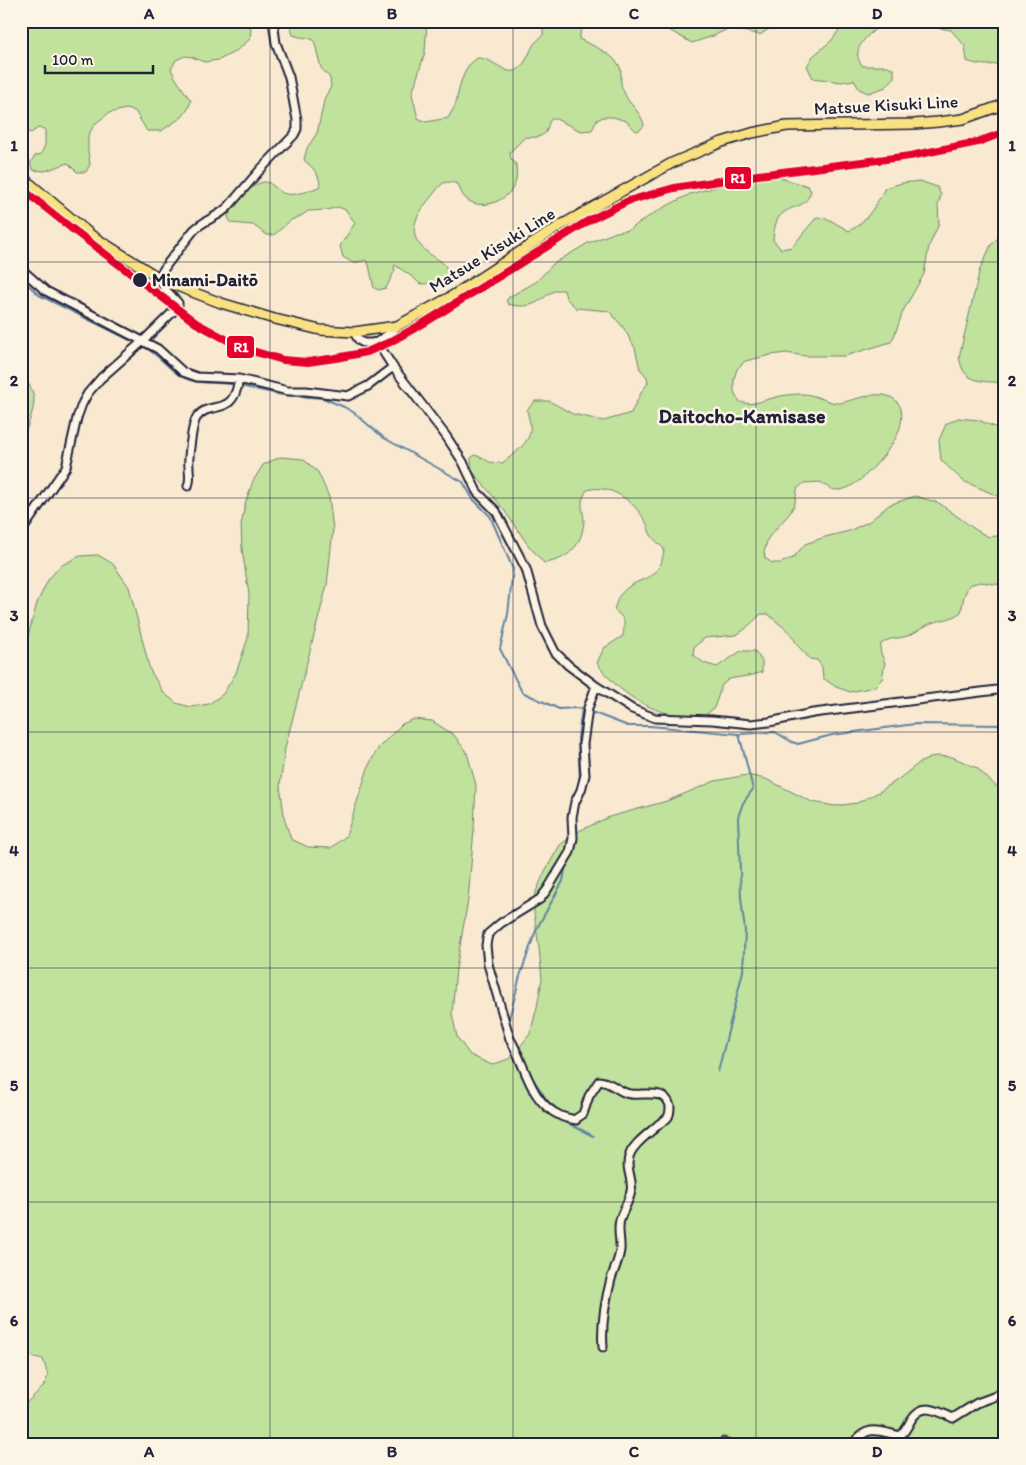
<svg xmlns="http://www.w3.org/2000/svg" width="1026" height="1465" font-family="Itim,sans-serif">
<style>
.green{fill:#c0e29c;stroke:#71826c}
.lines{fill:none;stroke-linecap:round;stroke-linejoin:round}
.stream{stroke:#6083a3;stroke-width:2}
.minor-casing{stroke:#22223b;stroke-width:11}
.major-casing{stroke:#22223b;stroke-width:12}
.minor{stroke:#fcf5e5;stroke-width:7}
.major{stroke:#f9e181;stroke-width:9}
.rail-1-casing{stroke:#fcf5e5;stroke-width:11}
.rail-1{stroke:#e4002b;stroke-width:8}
.grid{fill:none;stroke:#22223b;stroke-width:1;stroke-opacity:0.55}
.stop-dot{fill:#22223b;stroke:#fcf5e5;stroke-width:2}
.labels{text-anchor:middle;stroke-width:5;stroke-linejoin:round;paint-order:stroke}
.street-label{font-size:18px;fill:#22223b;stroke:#fcf5e5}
.stop-label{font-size:18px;font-weight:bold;fill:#22223b;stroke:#fcf5e5;text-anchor:start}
.quarter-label{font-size:20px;font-weight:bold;fill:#22223b;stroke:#fcf5e5}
.line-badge{stroke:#fcf5e5;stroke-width:2}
.badge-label{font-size:14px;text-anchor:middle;font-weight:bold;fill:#fff}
.neatline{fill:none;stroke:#22223b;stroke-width:2}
.grid-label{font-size:16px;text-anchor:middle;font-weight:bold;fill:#22223b}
</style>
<rect width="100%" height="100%" fill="#f8e9d0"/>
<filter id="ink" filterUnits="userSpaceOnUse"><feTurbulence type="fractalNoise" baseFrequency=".02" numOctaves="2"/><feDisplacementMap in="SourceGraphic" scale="10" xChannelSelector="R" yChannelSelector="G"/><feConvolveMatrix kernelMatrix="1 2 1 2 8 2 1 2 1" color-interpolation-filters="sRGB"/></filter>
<g filter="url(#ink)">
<path class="green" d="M21,21H247L251,29L250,39L236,51L219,60L204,62L192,57L185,56L176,60L171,69C176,81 184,90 191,101L188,109L182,117L161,131H147L135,111L126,109L109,113L96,123L88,135V151L90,164L86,172H77L68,163L45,171L33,170L30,163L35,156L41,154L45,145V129L38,128L31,133L25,131L21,119Z
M293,21H427L425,52L412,94L418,118L426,122L448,118L455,106L461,81L468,66L477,58C487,58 493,63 502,68C521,80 527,56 534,44C537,41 540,38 543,35V28L533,21H576L581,31L579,39C592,45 614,54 620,67C622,72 620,78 621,83C621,86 626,97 628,100C634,108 643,116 644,126L640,130L636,131L626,121L613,117H603L597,120L592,130L581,131L556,119H551C548,123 548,128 546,132C541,138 532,138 525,137L510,152L511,159L516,164C516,169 517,175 516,180C512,200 481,213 465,198C461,194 460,188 458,184C444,180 443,182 435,192C417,214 401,234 431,255C440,261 446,262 448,274C439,282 432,284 420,284L414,278L395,265L394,267L395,270L386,288L379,290L374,288L369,265L366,260L353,263L343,257L340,246L355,223L346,210L338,207L327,210L308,211L301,216L291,220L274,235H267L253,225L231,223L228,217C231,207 254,180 266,182C274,184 279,193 286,194C294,196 313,190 320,186C320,174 312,167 304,160L307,148L317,133L325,97L331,87L330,78L321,68L314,40C307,37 300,38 293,35L291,28Z
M656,21H788L770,28L760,35L743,31L728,29L713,36L692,43L660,25Z
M845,21H888C874,29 846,49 863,66H888L894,70V78L886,87L868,93L859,89L854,80L841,82L813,78L807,66L813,56L832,40Z
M920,21H1005V62C992,66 980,66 967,61L965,46L951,30L934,27Z
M778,177L808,186L811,191C805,209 795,204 783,213C775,219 774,230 773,240L781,249L792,247L805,231L817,217L830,220L849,231C866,223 877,204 885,188L902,183L920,181L937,187L941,195L938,205L939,224L929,246L924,274L903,311L895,334L891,342L845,356H805L786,353L771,355L745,361L737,369L734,379V392L740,402C755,406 759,401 773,398C782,395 794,394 803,394C815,394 830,404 840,403C856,400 885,386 898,403C905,411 901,430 895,439C886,455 857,491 837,490C830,490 826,486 821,482L804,483L797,489L795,503L790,513L768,538L764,552L765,558L772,563H780L793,558L805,544L825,537L849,531L870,521L889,505L915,496L939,503L976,530L989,537L1005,535V590L1002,585L980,582L969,585L964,596L961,612C951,620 943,619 932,623C923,626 916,633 907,636C895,640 893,636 881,644L880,651L885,663L882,679L874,687L850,692L836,687L823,678L822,667L817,660L810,659L799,647L790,633L768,614H761L744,630L736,635L705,638L694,647L693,655L704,663L717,667L741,651H755L762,661V672L753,675L729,679L722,685L714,708L703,717C693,716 682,717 672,714C642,708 614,688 597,663L604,648L623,636C625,622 626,619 614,610C616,605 617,598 620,595C639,572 660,587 664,549C660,545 654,540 651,535C649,532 648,527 647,524C636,503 612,483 587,490C585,493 583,497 582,501C581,507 584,514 584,521C582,546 568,560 544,563L528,545L502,507L472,471L471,458L475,455L485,459L489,462L502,463C513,455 533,441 530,426C530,420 528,416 527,410L535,401H549L573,414L604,421L631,413L642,391L648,383L647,377L640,369L635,348L623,327L609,311L576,308L566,298L564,290C551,289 549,295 539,301C531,307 518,307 508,304L506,301L509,297L536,282L553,264L588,243L616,232L628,230L659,210L690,194L731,183Z
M1005,228V383C991,381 971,384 963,370C961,366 960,361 959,357L980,269L991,245L1002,234Z
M21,377C29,382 34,391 34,401C34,410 26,433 21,440Z
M958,418L978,420L995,427L1005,429V499L963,481L941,460L939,440L946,424Z
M280,457L303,459L318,472L329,497L333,529L327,585L285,748L280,786L285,821L291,839L308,847L331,848L346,836L369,765L379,747L402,724L414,719L432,721L454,735L467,753L476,785L474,829L468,900L456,969L452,1014L457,1037L470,1055L492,1065L511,1058L530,1034L537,1007L542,979L539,948L534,913L535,894L545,871L560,845L579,831L609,817L667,801L715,781L747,775L766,779L812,802L835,806L857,803L879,792L900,778L919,763L935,756L952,757L977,768L1002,792L1005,798V1444H21V1408L43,1387L48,1376L43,1359L21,1354V657L29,632L37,603L48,580L60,566L80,556L98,555L113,564L129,587L150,670L163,692L176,703L191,707L209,704L223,694L236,673L248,638L249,595L242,549L241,525L246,501L253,481L263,465Z"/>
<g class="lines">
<path class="stream" d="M21,278L39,295L138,344
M143,346C157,353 166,366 179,375C195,386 218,381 236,385
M240,386L283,395L323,398L344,407L353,412L384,438L463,482L473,499L490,516L513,569L508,614L500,649L522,692L559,709L575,708L585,709
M589,711L628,726H650L739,734L775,732L792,742L798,744L832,735L915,724L1005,725
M580,783L578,738L582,708
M508,1023L520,976L536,930L563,881L566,864
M510,1027L517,1046
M718,1072L743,971L745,931L741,898L738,817L743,803L753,789L739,734
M529,1073L550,1105
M564,1121L593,1136"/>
<defs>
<path id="minor" d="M21,269L46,291L158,349L183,372L197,377L239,379L288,391H306L348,396L368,386L393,367
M158,278L168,263L194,230C204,220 218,217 228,207L260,170L294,135L297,129V120L289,77L276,43L273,21
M397,326L392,332L377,342L393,367L446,436L463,462L477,492L496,511L526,569L542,626L555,652L568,665L596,686L632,709L655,718L712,720L751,724L769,722L813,713L1005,689
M354,332C360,345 364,344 377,342
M188,486C191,479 189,474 189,467C188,459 192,423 197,417C211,399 233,419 239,379
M21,532L66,467L77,418L82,404L88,393L101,378L143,341L178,307V303L164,288V281
M596,686L588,708L583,744L585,775L581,790L575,802L572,817L573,838L570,852L547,890L540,899L501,923L488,934L486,945L488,964L510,1039C526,1065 529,1102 561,1116C565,1118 571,1119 576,1120L577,1118L583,1114L589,1096L599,1081C611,1082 615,1089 626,1093C640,1098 665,1086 670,1106C670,1109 670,1114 668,1117C666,1120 662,1122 659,1124C650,1133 635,1142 630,1154C624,1168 634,1180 631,1191C629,1202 623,1209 620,1220C617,1229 621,1240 620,1250C619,1260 614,1270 611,1279C605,1302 601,1324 603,1347
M723,1442L728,1444
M853,1444C867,1424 879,1431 900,1436C907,1430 907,1427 911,1420C923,1401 937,1411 953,1418L977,1403L996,1396L1005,1388"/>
<path id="major" d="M21,176L91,235L164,281L221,303L271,318L320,330L354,332L397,326L452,296L558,227L672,163L722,142L752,133L787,126L914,124L938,122L963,119L1005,104"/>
</defs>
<use href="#minor" class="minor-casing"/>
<use href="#major" class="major-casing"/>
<use href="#minor" class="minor"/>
<use href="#major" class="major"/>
<defs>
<path id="rail-1" d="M21,188L71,228L196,323L242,348L283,360L308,362L336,358L367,352L390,342L424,323L588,221L628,201L674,188L758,175L910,156L978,142L1005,132"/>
</defs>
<use href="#rail-1" class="rail-1-casing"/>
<use href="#rail-1" class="rail-1"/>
</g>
</g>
<path class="grid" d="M270,21V1444M513,21V1444M756,21V1444M21,262H1005M21,498H1005M21,732H1005M21,968H1005M21,1202H1005"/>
<circle class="stop-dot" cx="140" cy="280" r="8"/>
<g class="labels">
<g class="street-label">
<text transform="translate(886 105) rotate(-3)" y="6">Matsue Kisuki Line</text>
<text transform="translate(492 250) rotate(-32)" y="6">Matsue Kisuki Line</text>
</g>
<g class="stop-label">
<text x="152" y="286">Minami-Daitō</text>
</g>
<g class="quarter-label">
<text x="742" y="423">Daitocho-Kamisase</text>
</g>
</g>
<g class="line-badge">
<rect x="724" y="166" width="28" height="24" rx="5" fill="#e4002b"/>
<rect x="226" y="335" width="29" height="24" rx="5" fill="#e4002b"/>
</g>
<g class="badge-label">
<text x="738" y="183">R1</text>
<text x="241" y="352">R1</text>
</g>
<rect width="1026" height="1465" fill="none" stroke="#fcf5e5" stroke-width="55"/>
<path d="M45 65v8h108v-8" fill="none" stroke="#22223b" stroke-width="2.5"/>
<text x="52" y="65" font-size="15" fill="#22223b" stroke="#fcf5e5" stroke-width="4" paint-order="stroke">100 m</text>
<rect x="28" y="28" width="970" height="1410" class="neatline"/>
<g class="grid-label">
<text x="149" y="19">A</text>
<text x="392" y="19">B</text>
<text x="634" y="19">C</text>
<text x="877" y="19">D</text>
<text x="14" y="151">1</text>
<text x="1012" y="151">1</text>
<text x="14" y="386">2</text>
<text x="1012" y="386">2</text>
<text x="14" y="621">3</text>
<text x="1012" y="621">3</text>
<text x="14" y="856">4</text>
<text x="1012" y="856">4</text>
<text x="14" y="1091">5</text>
<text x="1012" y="1091">5</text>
<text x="14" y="1326">6</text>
<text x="1012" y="1326">6</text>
<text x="149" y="1457">A</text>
<text x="392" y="1457">B</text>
<text x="634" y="1457">C</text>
<text x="877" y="1457">D</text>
</g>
</svg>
